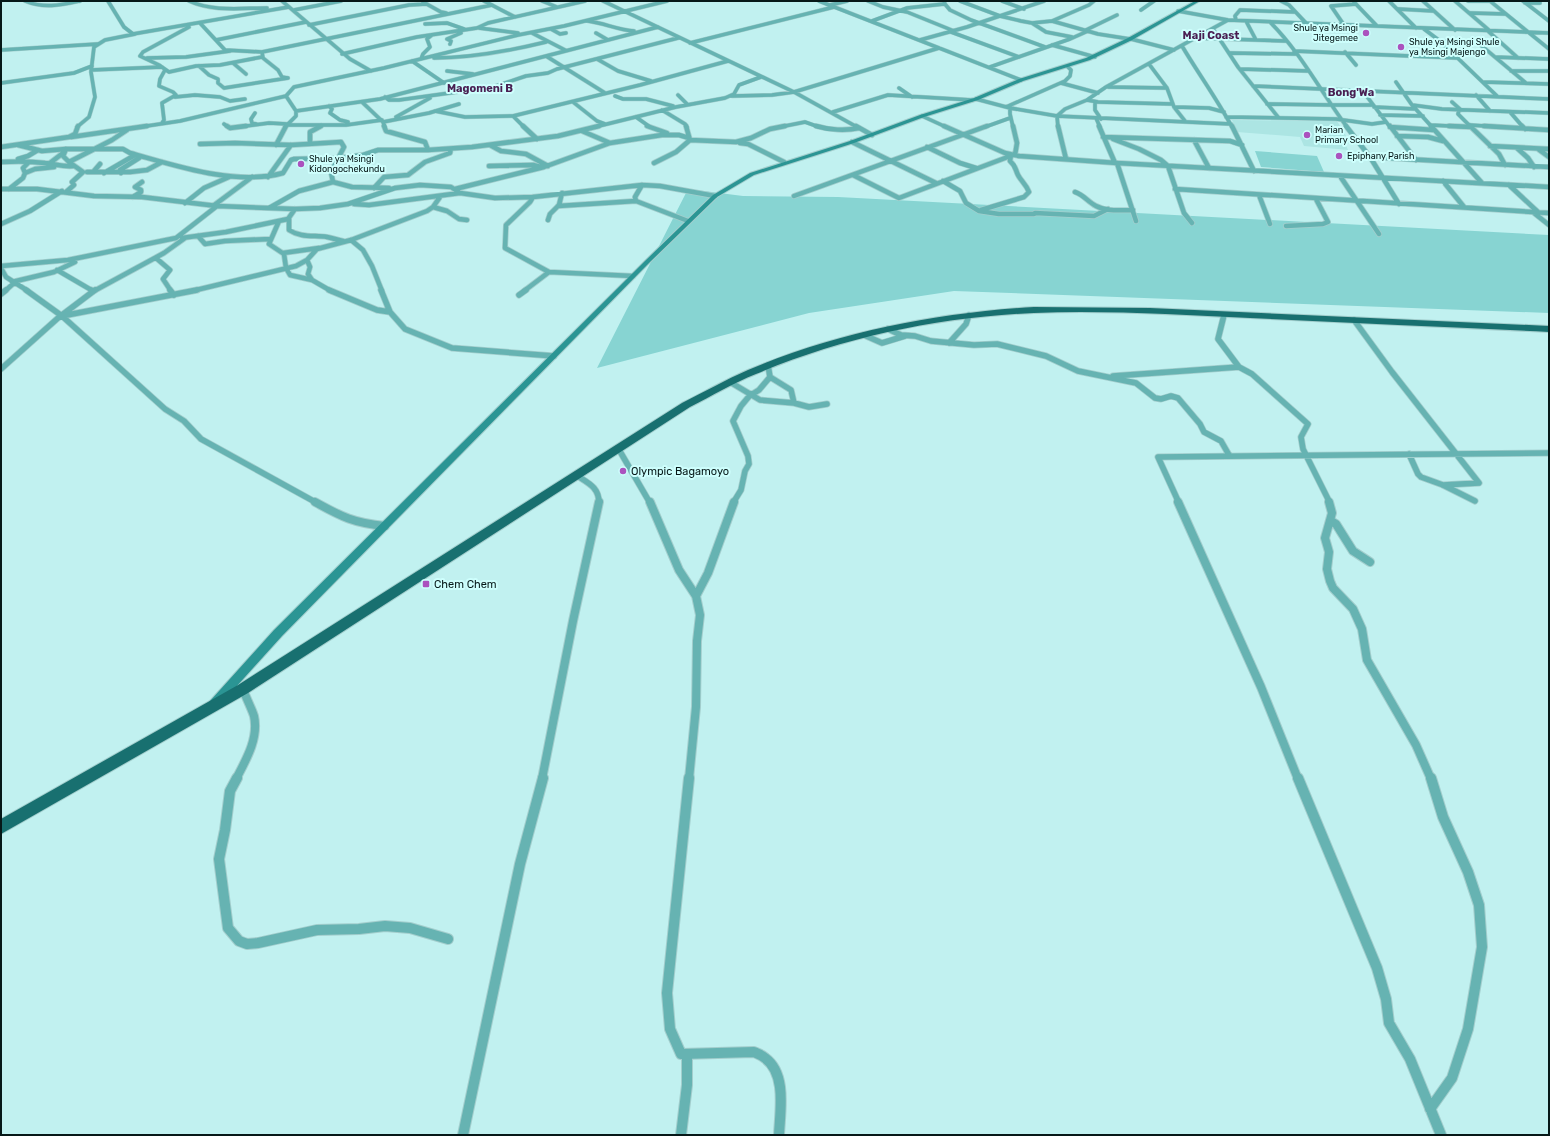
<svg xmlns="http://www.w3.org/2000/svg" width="1550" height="1136" font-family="Rubik,sans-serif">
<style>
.built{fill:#ace5e3}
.green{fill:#87d4d2}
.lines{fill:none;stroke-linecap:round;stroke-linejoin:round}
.minor-far4-casing{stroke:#a3cecd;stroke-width:4.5}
.minor-far3-casing{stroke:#a3cecd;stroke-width:6}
.minor-far2-casing{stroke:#a3cecd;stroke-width:7}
.minor-far1-casing{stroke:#a3cecd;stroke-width:10}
.minor-casing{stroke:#a3cecd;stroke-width:12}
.secondary-casing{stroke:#a3cecd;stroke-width:2}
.trunk-casing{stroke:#a3cecd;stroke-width:2}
.minor-far4{stroke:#66b3b2;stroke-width:3.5}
.minor-far3{stroke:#66b3b2;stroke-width:4.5}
.minor-far2{stroke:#66b3b2;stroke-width:5.5}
.minor-far1{stroke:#66b3b2;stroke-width:8}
.minor{stroke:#66b3b2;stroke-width:10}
.secondary{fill:#2b9594;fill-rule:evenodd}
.trunk{fill:#187070;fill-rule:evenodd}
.poi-dot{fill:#ab52be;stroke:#cefffd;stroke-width:1.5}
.labels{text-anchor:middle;stroke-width:4;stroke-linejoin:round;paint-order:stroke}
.far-poi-label{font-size:9px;fill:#061818;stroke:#cefffd;text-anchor:start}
.far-quarter-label{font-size:11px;font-weight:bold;fill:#491f52;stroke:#cefffd}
.poi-label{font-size:11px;fill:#061818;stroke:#cefffd;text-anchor:start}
</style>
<rect width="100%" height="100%" fill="#c1f1f0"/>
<path class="built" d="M1232,120L1337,121L1348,139L1353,144L1345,143L1348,150L1304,146L1300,137L1237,132Z"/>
<path class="green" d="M1255,151L1317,156L1324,172L1261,167Z
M688,189L743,196L838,197L1549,235V313L954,291L809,313L597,368Z"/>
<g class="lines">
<defs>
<path id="minor-far4" d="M25,1C44,9 61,5 80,1
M108,1L124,27L133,34L289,7
M189,1C213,12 241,8 267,8
M282,1L350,59L371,71
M484,1L515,17
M542,1L557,7
M603,1L794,92L857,127
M819,1L1021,80
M868,1L883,7L907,12L954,31
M960,1L1000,16L1021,21L1032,23L1052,21L1098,34L1130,39
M1002,1L1024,9
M1281,1L1289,5L1306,23
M1389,1L1416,28
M1423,1L1455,30
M1455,1L1490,31
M1468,1H1490
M1490,1L1549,49
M1523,1L1549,21
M423,2L441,12L446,13
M1354,2L1377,26
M944,3L950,10L971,20L1045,47
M1525,3H1540
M830,5L847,1
M1398,9L1434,11
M294,10L341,1
M1141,10L1154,1
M1178,11L1228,20L1549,33
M1470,13L1506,14
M1236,20L1235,16L1240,10L1295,12
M588,21C604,23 618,30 634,31
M872,21L907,8L944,4L945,1
M1052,21L1089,5L1094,1
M1246,21L1256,40
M1270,22C1301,53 1321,92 1347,127
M200,23L225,50L262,52L492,5
M1032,23L1046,32L1072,37
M425,24L447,23L464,29
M309,25L409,5L427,4
M1344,25L1331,6L1356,4
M189,27L143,52L140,56L159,65L169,72L196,66L220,65L262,57
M479,28L518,33
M551,29L560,34L566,33
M1213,29L1238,67L1278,117
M1424,29L1440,41L1497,96
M1086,30L1117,15
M1488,31L1518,58
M951,32L1019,57
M532,33L565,50
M596,33L608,40
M1194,38L1286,41
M1131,39L1174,50
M216,40L306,22
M920,40L967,27L1044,1
M1440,41L1500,42
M1477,42L1526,83
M690,43L834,7
M450,44L451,41L447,39L461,33
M1052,45L1095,57
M1182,46C1198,73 1217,99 1232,127
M1,50L98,44
M1294,51L1457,58
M262,52L263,58L278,70L282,77L287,78
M1345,52L1356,65
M1230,53L1296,54
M342,54L417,37L477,28L488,23L585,1
M546,56L605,93
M1495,57L1549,59
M147,58L186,57L230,51
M434,58C472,58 509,51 546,42
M421,59L423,54L430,47L427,39L432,35
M597,59L618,71L651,81
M412,61L444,83
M233,63L246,74
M1149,64L1167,88L1174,107L1185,121
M199,66L209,75L218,79V83L224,88L288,78
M990,67L1070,39L1088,31
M1240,69L1309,71
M91,70L162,67
M447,71L473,74
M1511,71H1549
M1396,82L1412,105L1432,127
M1483,82L1549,84
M1,83L74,73L92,66
M1061,83L1098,93
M1253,86L1549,99
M1108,87L1167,88
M899,88L912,97
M1362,90L1390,127
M678,95L687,104
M1476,95L1490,111
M615,96L623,99H646L673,106
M732,96L772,95L794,92L939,48
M175,97L195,95L220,97L230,101L245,99
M385,97L389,100H399L493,87L526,76L548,73L557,69L678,38
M976,99L1010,108L1057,116L1065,109L1087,100L1106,87L1228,20
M1087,100L1098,102L1173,104
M362,102L383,122L385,127
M573,102L597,121L605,124
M1095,102V110L1101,119
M1452,102L1461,110
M1267,104L1332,105
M1331,105H1372
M1412,105L1442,109L1549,113
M329,106L332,109L330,113L340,120L348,122
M1006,107L1065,81L1070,76L1071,70L1068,67
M1174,107L1209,108L1224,112
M1374,107L1416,109
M1010,108V114L1013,127
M662,110L685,124L687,127
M1459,110L1458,114L1471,127
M296,111L380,99L658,27
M435,111L465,117L513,116
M833,112L888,95L972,100
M1510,112L1523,127
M255,113L251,119L252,123L256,124
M1380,115L1423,116
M922,116L946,127
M396,117L430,98
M636,117L650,127
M1226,117L1336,119L1372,124L1386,122
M1096,118L1100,127
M383,122L429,113L459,104
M162,123L164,120L162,103L176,95L173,92L159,86L160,79L165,70
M224,124L228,127
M286,125H346L382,120
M1430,125L1470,127
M1470,125L1500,127
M77,127L89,117L95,97L91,72L94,47L105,40L135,34
M140,127L180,121L286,96
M238,127L269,123L287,124
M285,127L296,116V111L286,96L294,87L384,68L518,35L564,26L667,1
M319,127L321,126
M524,127L513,116L640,85L728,61
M595,127L676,107L725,98L734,94L739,85L761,77
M780,127L805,122L819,127
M985,127L1010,118
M1058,127L1057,116L1231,124"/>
<path id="minor-far3" d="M227,126L230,128L246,126
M384,126L386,131L425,142L428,150
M523,126L537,139
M647,126L667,133
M686,126L690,140
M816,126C829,130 846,131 859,128
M856,126L872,135
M944,126L1005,153L1019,156L1117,163L1549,187
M1013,126L1017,143L1015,155
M1058,126L1066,159
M1099,126L1115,163
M1232,126L1254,171
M1346,126L1370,157L1399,204
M1390,126L1416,160
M1431,126L1482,183
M1449,126L1472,127
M1470,126L1499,154L1505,165
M1484,126L1549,130
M1522,126L1525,129
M1390,127L1434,130
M582,131L610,143
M1397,136L1428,137L1443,141
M71,137L147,126
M1103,137L1230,141L1242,145
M1113,139L1139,149L1161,160L1168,166L1184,213L1192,223
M1194,140L1209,168
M852,142L936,183
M740,143L748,144L784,162
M200,144L235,143L291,145L341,142L344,147L331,172L333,182L352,187L389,188
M310,144V132L321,126
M18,145L42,151L66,149H123L130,153C177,166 235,186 283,173L291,160L294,159L339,158L363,155L378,150H428L472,147L558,136L599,126
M276,145L286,126
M490,145L501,151L526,154L548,166
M1490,146L1549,149
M1,147L69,137L75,134L78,126
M927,147L960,163L976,168
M1517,148L1528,158L1534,167
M66,149L63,156L69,162
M1538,149L1549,157
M1370,157L1549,167
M18,159L28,156L38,150
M1,162C16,161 30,161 45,163C55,164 63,167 73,166
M50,163L63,153
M654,163L676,152L690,140L736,142L751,138L770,129L785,126
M1117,163L1136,221
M489,166L533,165L541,167
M94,171L100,164
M87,172H130L147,170L162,162
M25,173L35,169L54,167
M104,173L135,155
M121,173L120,170L139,158
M853,175L899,198L1013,155
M1340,176L1379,234
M268,177L291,145
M943,181L960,191L966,203L979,211L999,214H1034
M1443,181L1464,207
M1509,185L1539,213
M374,188L384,177L408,175L425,162L450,153L451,149
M1,189H37L94,196L142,197L217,206L295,209L320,208L348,204L395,188L420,185L451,187L460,193L495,198L533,197L642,185L660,186L715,196
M9,189L23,178L25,173L23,168L28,163
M455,189L544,167L610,143L662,135H679L689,138
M1175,189L1549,213
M66,192L74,185L72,182L83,172L69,162L112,140L127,130
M1075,192C1084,195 1088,202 1096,206C1107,212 1121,210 1133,210
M1259,195L1270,224
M794,196L987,126
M133,197L141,192V190L135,187L142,182
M533,197L530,202L506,225L505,248L549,272
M636,201L635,197L642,185
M185,203L204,188L229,177
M354,204L369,205L460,193
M213,206L252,177
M558,206L636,201L688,221
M433,207L447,211L459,219L467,220
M269,208L299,191L333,182
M981,210L1024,197L1029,192C1026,184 1021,181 1018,175C1015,169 1016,166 1010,161L1011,155
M1035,213L1094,216L1108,209
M1534,213L1549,225
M289,218V230C301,238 314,235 327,237C332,238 338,240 343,241
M548,220L550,214L559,205L562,193
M279,221L269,244L284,254L286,268L290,275L312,280
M1,224L30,211L62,191
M1286,226L1323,224L1328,222L1316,199
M198,236L205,244L225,241L270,239
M182,238L226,232L288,219L295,209
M351,240L363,250L372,266L382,291
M283,253L319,248
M156,258L170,270L163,279L171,291
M307,260L310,267L308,274L312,280L331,291
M1,266L68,260L176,238L217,206
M1,268L6,277L28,291
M57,270L93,291
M12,282L54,272L75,262
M5,291L14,283
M94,291L164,253L185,238
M192,291L296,266L307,260L317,249L351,240L427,211L433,207L440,197
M524,291L549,272L633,276"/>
<path id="minor-far2" d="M26,290L62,316L165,409L184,421L201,439L317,503
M91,290L93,291
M170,290L174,295
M329,290L377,310L390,312
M381,290L390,312L405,329L452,348L554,356
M1,294L6,290
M519,295L526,290
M62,316L197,290
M1354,320L1392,372L1479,483L1443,485
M888,329L901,335L915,336L931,341L974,345L997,344L1046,356L1078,371L1136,383L1155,398L1161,399L1171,396L1178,398L1200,424L1204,432L1221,441L1229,455
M864,335L882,343L905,336
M949,343L966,324L969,315
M768,365L770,377L791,390L794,403
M1239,367L1252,374L1308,424L1301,437L1303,449L1330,503
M1,369L58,318L95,290
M1113,376L1239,367L1218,339L1224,315
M730,382L760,400L794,403L809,407L827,404
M751,395L759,390L770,377
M618,448L650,503
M1409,454L1418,474L1421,477L1443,485L1475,501
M576,475C588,483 599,487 599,503
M733,503L741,490L745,471L749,464L748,456L733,421L741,406L751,394
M1179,503L1158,457L1549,453"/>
<path id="minor-far1" d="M315,502C342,517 354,523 385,526
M650,502L679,570L696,596L700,615L697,641L696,707L689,779
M1178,502L1261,687L1298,779
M1329,502L1332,513L1325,538L1329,552L1327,569L1330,581L1333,588L1353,609L1362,629L1367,660L1416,745L1431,779
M1331,521L1336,524L1353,551L1370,562
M696,596L708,573L734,502
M236,779C246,760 259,738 254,716C251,707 246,698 243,689
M542,779L573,621L599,502"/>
<path id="minor" d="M237,778L230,791L225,830L219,859L228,928L239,941L247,944L258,943L317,930L359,929L385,926L410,928L448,939
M689,778L667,993L670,1029L681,1054L754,1052C758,1054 762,1055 765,1058C787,1074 780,1111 779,1135
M1298,778L1377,968L1386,999L1389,1023L1410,1059L1441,1135
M1430,1109L1452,1078L1468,1029L1482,947L1479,905L1468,872L1443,817L1431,778
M463,1135L520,864L543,778
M681,1135L687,1085V1054"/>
<path id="secondary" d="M1195,1H1200L1132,40L1090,60L1023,81L978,100L924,117L854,143L754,175L717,197L650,262L282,636L218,707L214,709L210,707L208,704L210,701L274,630L646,260L713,195L750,173L850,141L920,115L974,98L1019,79L1086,58L1128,38Z"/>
<path id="trunk" d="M1034,307L1150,308L1549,326V332C1449,327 1350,323 1250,318C1178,315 1106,310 1034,313C939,317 844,337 756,374C733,383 712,396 690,407L248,693L1,834V819L238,685L682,403C704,392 725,380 748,370C838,332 936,313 1034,307Z"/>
</defs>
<use href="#minor-far4" class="minor-far4-casing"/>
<use href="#minor-far3" class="minor-far3-casing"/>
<use href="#minor-far2" class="minor-far2-casing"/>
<use href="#minor-far1" class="minor-far1-casing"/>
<use href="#minor" class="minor-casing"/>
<use href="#secondary" class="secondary-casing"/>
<use href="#trunk" class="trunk-casing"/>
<use href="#minor-far4" class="minor-far4"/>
<use href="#minor-far3" class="minor-far3"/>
<use href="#minor-far2" class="minor-far2"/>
<use href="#minor-far1" class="minor-far1"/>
<use href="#minor" class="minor"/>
<use href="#secondary" class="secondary"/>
<use href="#trunk" class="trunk"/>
</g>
<g class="poi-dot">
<circle cx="1366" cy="33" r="4"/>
<circle cx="1401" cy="47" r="4"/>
<circle cx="1307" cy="135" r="4"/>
<circle cx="1339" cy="156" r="4"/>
<circle cx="301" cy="164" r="4"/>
<circle cx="623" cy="471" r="4"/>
<rect x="422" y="580" width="8" height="8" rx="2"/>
</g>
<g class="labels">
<g class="far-poi-label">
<text x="1358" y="31" text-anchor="end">Shule ya Msingi<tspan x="1358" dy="10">Jitegemee</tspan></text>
<text x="1409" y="45">Shule ya Msingi Shule<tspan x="1409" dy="10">ya Msingi Majengo</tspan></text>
<text x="1315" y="133">Marian<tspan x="1315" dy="10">Primary School</tspan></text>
<text x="1347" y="159">Epiphany Parish</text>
<text x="309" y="162">Shule ya Msingi<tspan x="309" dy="10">Kidongochekundu</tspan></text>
</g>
<g class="far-quarter-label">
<text x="1211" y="39">Maji Coast</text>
<text x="480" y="92">Magomeni B</text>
<text x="1351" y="96">Bong'Wa</text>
</g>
<g class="poi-label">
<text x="631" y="475">Olympic Bagamoyo</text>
<text x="434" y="588">Chem Chem</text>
</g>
</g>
<rect width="1550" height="1136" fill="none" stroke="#061818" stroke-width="4"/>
</svg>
